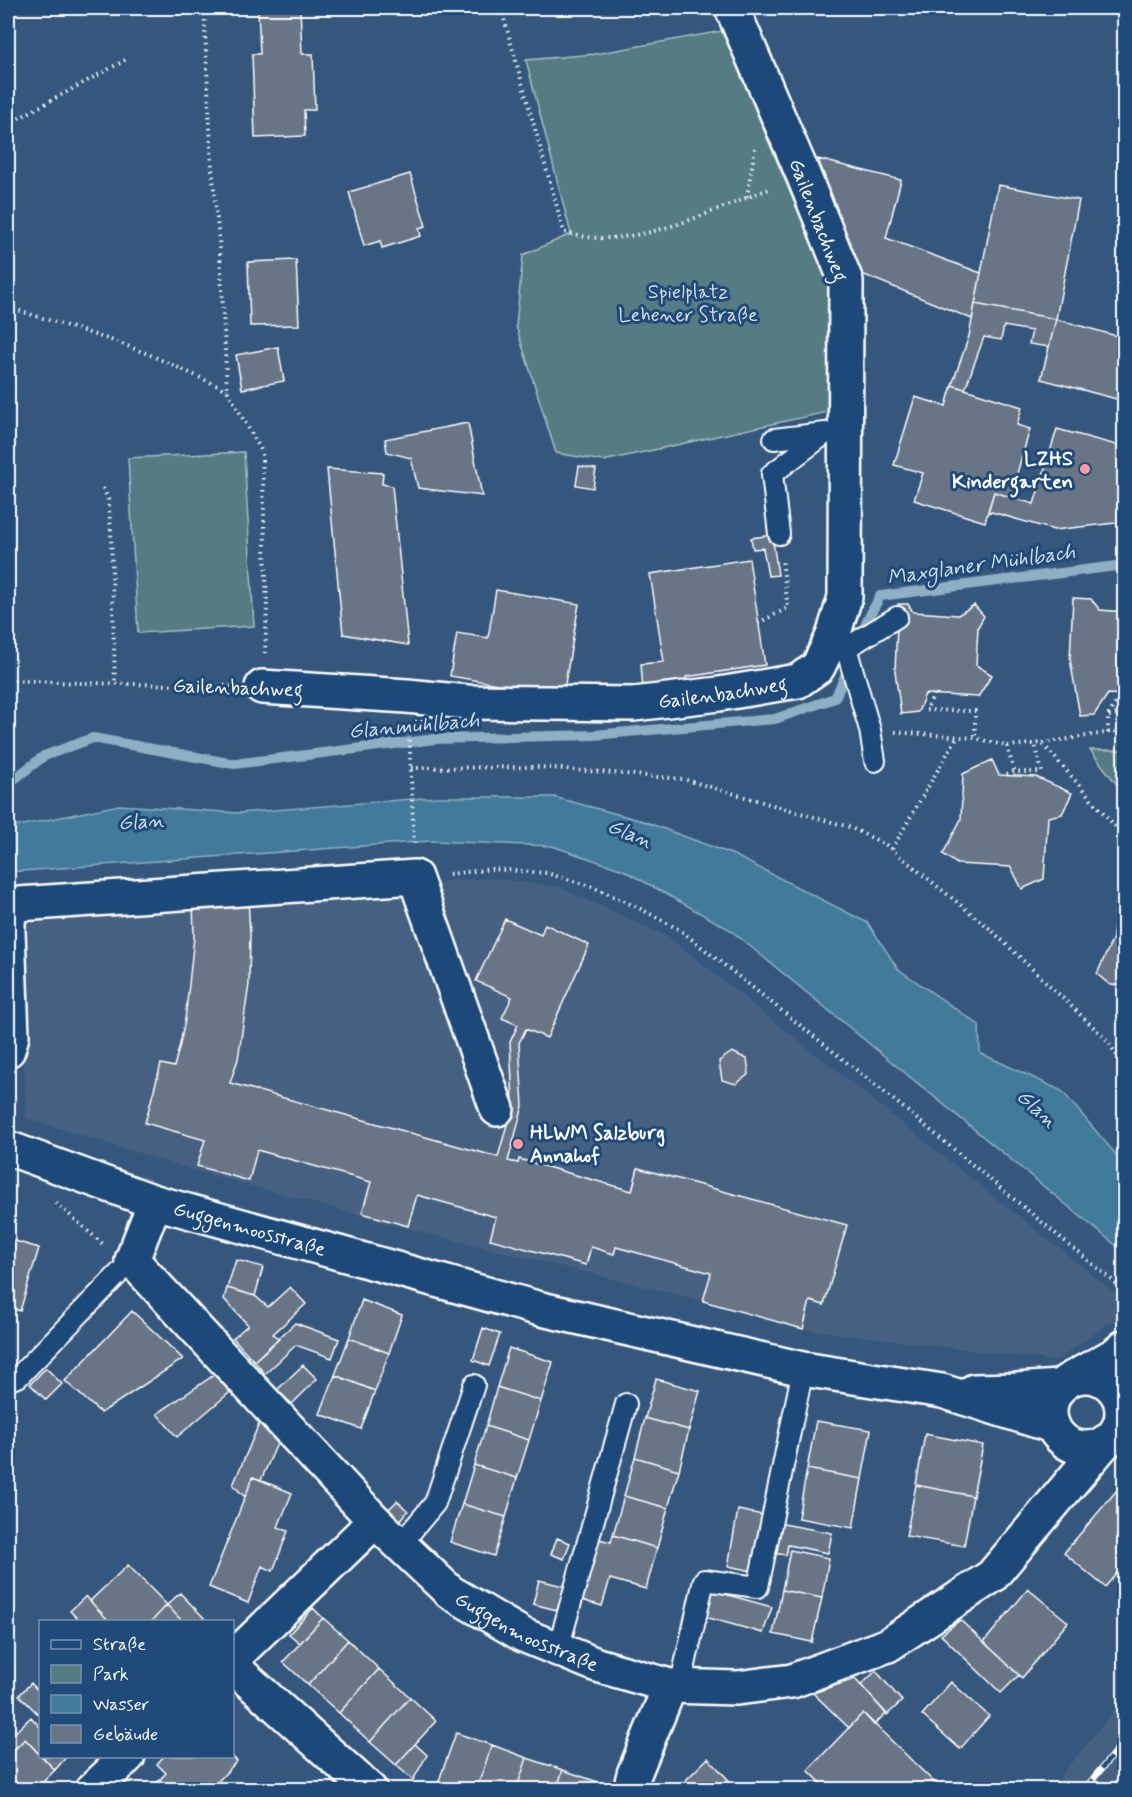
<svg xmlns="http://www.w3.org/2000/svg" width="1132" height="1797" font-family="Mynerve,sans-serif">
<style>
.built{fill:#446080}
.green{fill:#567c83;stroke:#aabec1;stroke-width:1.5}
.water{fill:#427a9c;stroke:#8eafc4;stroke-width:1.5}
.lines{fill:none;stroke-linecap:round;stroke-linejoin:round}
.stream{stroke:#8eafc4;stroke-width:10}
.building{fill:#677586;stroke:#fff;stroke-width:1.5}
.lane-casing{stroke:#fff;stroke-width:24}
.street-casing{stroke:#fff;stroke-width:38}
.path{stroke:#fff;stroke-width:4;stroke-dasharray:1.5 4.5;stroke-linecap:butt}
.lane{stroke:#1f4a7a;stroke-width:20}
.street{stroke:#1f4a7a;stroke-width:33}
.rail-casing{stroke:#fff;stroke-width:7}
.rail{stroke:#1f4a7a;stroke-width:4.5;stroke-dasharray:14;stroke-linecap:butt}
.poi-dot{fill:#ff9aa2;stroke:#1f4a7a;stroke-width:2}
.labels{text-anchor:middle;stroke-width:6;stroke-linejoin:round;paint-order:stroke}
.street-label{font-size:20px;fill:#fff;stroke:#1f4a7a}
.park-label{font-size:20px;fill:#d5dee0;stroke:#1f4a7a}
.poi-label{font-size:20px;font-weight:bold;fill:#fff;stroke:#1f4a7a;text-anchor:end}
.water-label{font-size:21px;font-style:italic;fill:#d0dee6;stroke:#1f4a7a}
</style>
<rect width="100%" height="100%" fill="#35577e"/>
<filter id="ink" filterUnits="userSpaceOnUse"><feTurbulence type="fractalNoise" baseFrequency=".0167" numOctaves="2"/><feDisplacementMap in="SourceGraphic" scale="12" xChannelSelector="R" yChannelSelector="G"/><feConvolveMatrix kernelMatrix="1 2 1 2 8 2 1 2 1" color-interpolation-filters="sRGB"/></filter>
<g filter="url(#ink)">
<path class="built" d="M492,878L559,887L667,936L1124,1300V1313L1056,1361L803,1329L703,1301L421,1232L190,1169L26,1118L18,913Z
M1124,1698V1789H1050Z"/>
<path class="green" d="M722,31L830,287L832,411L603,461L556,453L516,326L523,255L571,234L526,60L595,54Z
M244,452L254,626L138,633L128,458Z
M1090,750H1124V791H1122Z"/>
<path class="water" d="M437,797H554L643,821L734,855L868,923L898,969L979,1025L980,1053L1062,1091L1124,1164V1252L729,929L623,870L552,846L431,841L8,872V828L119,805L239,813Z"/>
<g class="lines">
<path class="stream" d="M861,636L868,619L880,596L1124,565
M8,784L44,756L93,738L234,764L435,739L594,735L775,719L835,698L850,665"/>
</g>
<path class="building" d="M258,8H300L302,54H313L315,110H304L305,136L255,138L252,54H260Z
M818,159L901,180L886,238L981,273L972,319L862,274Z
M410,174L426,226L419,228L421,236L382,248L380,241L364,246L349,192Z
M998,185L1079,200L1056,319L975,304Z
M296,260L299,325L250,326L248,262Z
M975,304L1056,319L1049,347L1029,344L1032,331L1004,326L1001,340L984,337L965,389L952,385L969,336Z
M1056,319L1124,338V401L1041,379Z
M278,347L284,381L242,389L236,355Z
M952,385L1022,407L1017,425L1030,429L1010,497L994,492L985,522L914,500L923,473L894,465L915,397L946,406Z
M468,423L482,496L418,488L411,458L387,452L385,439Z
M1057,429L1124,447V522L1054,530L988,511L994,492L1034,504Z
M579,466L596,469L593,488L576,485Z
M327,469L383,473L382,484L392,486L408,645L343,634Z
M772,535L778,575L768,576L763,548L753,549L751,538Z
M749,559L765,665L686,677V688L643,691L641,664L664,662L650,574Z
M496,590L579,604L563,695L450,676L457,633L488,638Z
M1073,598L1091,599L1100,610L1124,612V695L1108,694L1094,715L1080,716L1070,659Z
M898,604H908L913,612L958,615L974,605L984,616L978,627L976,665L992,675L978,697L925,694L918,712L901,714L895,671Z
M992,760L999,775L1036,777L1072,793L1062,814L1048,817L1044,879L1022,889L1011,867L957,864L943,854L961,819L963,774Z
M1124,889V985H1110L1097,974L1113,938L1117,893Z
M248,899L250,934L249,984L238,1059L230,1083L498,1157L513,1103L510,1042L518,1025L502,1018L512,997L476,981L505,919L541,935L545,924L589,945L547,1038L526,1029L519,1043L523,1106L508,1161L518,1163L519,1159L632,1191L638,1168L847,1225L824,1305L810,1301L803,1329L703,1301L711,1273L616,1247L614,1254L591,1247L586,1265L490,1239L496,1217L417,1195L408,1226L362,1213L371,1182L257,1150L249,1181L197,1166L205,1140L145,1123L161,1064L174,1067L180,1044L185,1020L190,975L194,937L193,900Z
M732,1052L747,1059L749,1074L736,1084L722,1080L719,1061Z
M8,1239L39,1248L20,1311L8,1307Z
M236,1260L263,1267L255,1296L227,1288Z
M290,1287L306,1304L273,1334L279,1339L254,1361L233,1338L248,1325L224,1299L227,1288L255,1296L268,1307Z
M362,1300L402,1315L389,1353L349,1338Z
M132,1311L183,1359L101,1413L65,1381Z
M295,1323L339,1339L332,1358L296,1345L265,1374L254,1361Z
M483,1328L500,1334L489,1366L473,1360Z
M349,1338L389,1353L375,1391L335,1375Z
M509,1348L553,1362L541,1401L497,1387Z
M303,1365L317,1379L292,1404L277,1390Z
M46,1368L62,1384L46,1400L30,1384Z
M220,1371L235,1388L177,1437L157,1414Z
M335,1375L375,1391L361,1429L320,1414Z
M656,1379L700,1391L689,1430L645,1418Z
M497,1387L541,1401L529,1440L486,1426Z
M262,1417L280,1437L261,1480L253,1477L245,1497L233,1485Z
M645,1418L689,1430L679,1470L635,1457Z
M816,1421L871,1430L862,1479L807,1469Z
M486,1426L529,1440L517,1478L474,1465Z
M925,1434L983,1445L973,1496L916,1485Z
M635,1457L679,1470L668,1508L624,1496Z
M474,1465L517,1478L506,1517L462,1504Z
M807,1469L862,1479L853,1528L798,1518Z
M253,1477L292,1493L278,1527L288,1531L273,1571L262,1566L248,1603L209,1587Z
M1122,1484L1124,1486V1565L1105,1587L1064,1553Z
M916,1485L973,1496L964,1546L906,1536Z
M624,1496L668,1508L657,1548L613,1535Z
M397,1501L408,1511L400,1521L388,1510Z
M462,1504L506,1517L494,1556L450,1542Z
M738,1510L763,1515L753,1571L728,1566Z
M778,1523L832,1533L828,1553L788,1545L786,1555L772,1553Z
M613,1535L657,1548L646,1589L610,1579L602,1606L578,1599L595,1538L611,1542Z
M557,1538L570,1543L564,1559L551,1554Z
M790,1550L829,1558L822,1598L782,1590Z
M128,1565L167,1605L151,1622H110L90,1601Z
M539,1580L567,1587L561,1611L533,1604Z
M1028,1589L1068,1622L1022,1678L984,1642Z
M710,1590L772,1607L763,1633L702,1616Z
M782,1590L822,1598L812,1642L773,1634Z
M180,1593L208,1622H183L167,1605Z
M86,1596L90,1601L110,1622H81L70,1611Z
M167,1605L183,1622H151Z
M313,1608L323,1618L300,1643L289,1634Z
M323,1618L348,1640L308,1685L283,1662Z
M960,1620L1019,1675L1001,1693L941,1635Z
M348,1640L379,1669L339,1713L308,1685Z
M379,1669L410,1697L370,1742L339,1713Z
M876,1671L902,1701L887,1715L861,1685Z
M855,1679L886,1713L874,1725L863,1713L849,1728L813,1693Z
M951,1682L989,1716L960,1749L922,1715Z
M31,1683L40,1693V1716L19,1695Z
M410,1697L436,1721L396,1765L370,1742Z
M863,1713L938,1786L934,1790H813L820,1782L808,1770Z
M31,1717L40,1727V1755L25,1739L9,1754L8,1753V1739Z
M456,1733L492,1745L476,1790L436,1789Z
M25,1739L55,1770L35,1790H8V1756Z
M415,1744L427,1755L413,1780L396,1765Z
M492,1745L527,1758L516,1790H476Z
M42,1756H67L55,1770Z
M164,1756H232L237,1761L210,1790H150L166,1773L157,1764Z
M527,1758L563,1770L556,1790H516Z
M708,1758L738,1790H676Z
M563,1770L598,1782L596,1790H556Z"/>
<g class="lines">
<defs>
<path id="lane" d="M774,439L825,433
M779,534L772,474L826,433
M833,636L843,642L847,651L870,730L875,761
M848,647L897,617
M8,1380L18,1377L132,1260
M400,1545L435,1503L474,1385
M558,1649L626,1404
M680,1687L704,1580L758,1587L803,1369"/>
<g id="street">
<path id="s1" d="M262,687L407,696L467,702L634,704L719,694L798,681L818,667L833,636L845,597L846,281L804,177L732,8"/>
<path d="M8,925L9,912L19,904L415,877L497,1109"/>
<path d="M8,931L12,1036L8,1050"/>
<path id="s2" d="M8,1148L155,1202L537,1308L803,1369L942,1391L1053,1426"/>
<path id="s3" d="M155,1202L132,1260L375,1521L450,1592L523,1635L597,1665L670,1686L737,1688L792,1681L888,1645L992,1576L1105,1442"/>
<circle cx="1086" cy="1412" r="36"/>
<path d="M1073,1378L1116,1354L1124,1347"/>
<path d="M974,1391L1016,1390L1059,1387"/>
<path d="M232,1659L375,1521"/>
<path d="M232,1666L370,1790"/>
<path d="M92,1790L128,1756"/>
<path d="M630,1790L634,1774L670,1686"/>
</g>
</defs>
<use href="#lane" class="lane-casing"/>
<use href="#street" class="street-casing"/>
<path class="path" d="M204,8L212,168L220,250L227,390L262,452L267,608L265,653
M501,8L564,232C631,254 711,210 772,188
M8,62L15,120
M8,124L129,58
M747,197L755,148
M8,307L117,342L153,356L227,390
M103,488L108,499L111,530L115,683
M758,623L788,608L782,559
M8,680L81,683L231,686
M934,694L926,710L975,711V738
M1109,716L1124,712
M409,728L414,846
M895,732L975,738L1007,746L1042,743L1124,836
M1108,733V716L1120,696
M1043,743L1124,730
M1007,746L1014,771
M411,768L541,767L683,779L849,827L885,844L988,927L1107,1040L1124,1067
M1007,775L1014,772H1042L1035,744
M892,849L957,737
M449,874L492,869L547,873L593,887L639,908L680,930L883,1091L1124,1290
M56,1203L104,1245"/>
<use href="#lane" class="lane"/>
<use href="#street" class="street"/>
<defs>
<path id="rail" d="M1084,1790L1124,1741
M1113,1790L1124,1775"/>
</defs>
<use href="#rail" class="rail-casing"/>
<use href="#rail" class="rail"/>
</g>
</g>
<g class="poi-dot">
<circle cx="1085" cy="469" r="6"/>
<circle cx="518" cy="1144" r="6"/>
</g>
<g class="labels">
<g class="street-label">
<text transform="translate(819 220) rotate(69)" y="7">Gailenbachweg</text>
<text transform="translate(238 687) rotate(2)" y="7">Gailenbachweg</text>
<text dy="7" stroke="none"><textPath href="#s1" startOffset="462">Gailenbachweg</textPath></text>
<text dy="7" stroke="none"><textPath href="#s2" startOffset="255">Guggenmoosstraße</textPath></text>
<text dy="7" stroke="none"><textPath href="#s3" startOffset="609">Guggenmoosstraße</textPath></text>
</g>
<g class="park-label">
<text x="688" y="298">Spielplatz<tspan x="688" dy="23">Lehener Straße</tspan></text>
</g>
<g class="poi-label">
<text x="1073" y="465">LZHS<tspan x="1073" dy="23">Kindergarten</tspan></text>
<text x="530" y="1139" text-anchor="start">HLWM Salzburg<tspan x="530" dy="23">Annahof</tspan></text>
</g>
<g class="water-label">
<text transform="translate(981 564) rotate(-8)" y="7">Maxglaner Mühlbach</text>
<text transform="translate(414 725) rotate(-5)" y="7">Glanmühlbach</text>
<text transform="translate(141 821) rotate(-4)" y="7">Glan</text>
<text transform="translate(630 833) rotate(22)" y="7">Glan</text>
<text transform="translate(1037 1108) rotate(42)" y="7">Glan</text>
</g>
</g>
<rect width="1132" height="1797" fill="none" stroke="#1f4a7a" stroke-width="30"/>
<rect x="15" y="15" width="1102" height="1767" fill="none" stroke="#fff" stroke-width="2" filter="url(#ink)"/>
<rect x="39" y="1620" width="195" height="138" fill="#1f4a7a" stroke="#7992af" stroke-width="1.5"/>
<rect x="51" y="1640" width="30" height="9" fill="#1f4a7a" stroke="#7992af" stroke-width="1.5"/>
<text x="93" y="1650" font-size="18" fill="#ffffff">Straße</text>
<rect x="51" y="1665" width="30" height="18" fill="#567c83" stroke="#7992af" stroke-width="1.5"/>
<text x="93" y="1680" font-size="18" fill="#ffffff">Park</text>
<rect x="51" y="1695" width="30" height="18" fill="#427a9c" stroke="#7992af" stroke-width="1.5"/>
<text x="93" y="1710" font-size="18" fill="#ffffff">Wasser</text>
<rect x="51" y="1725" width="30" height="18" fill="#677586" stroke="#7992af" stroke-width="1.5"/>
<text x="93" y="1740" font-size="18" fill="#ffffff">Gebäude</text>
</svg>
